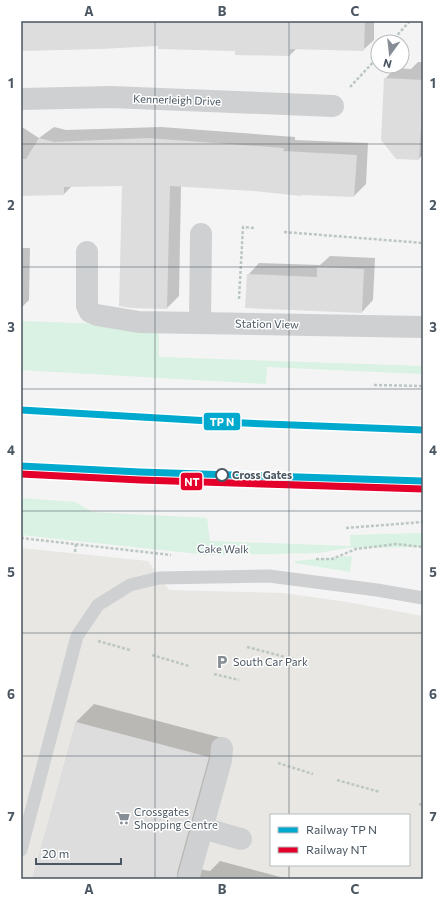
<svg xmlns="http://www.w3.org/2000/svg" width="444" height="900" font-family="Commissioner,sans-serif">
<style>
.commercial{fill:#e8e7e3;fill-rule:evenodd}
.green{fill:#d9f2e3}
.shadow{fill:#0003}
.building{fill:#ddddde}
.lines{fill:none;stroke-linecap:round;stroke-linejoin:round}
.path{stroke:#bcc7c4;stroke-width:2.5;stroke-dasharray:3 2;stroke-linecap:butt}
.lane{stroke:#ced0d2;stroke-width:13}
.street{stroke:#ced0d2;stroke-width:22}
.rail-1-casing{stroke:#fff;stroke-width:10}
.rail-2-casing{stroke:#fff;stroke-width:10}
.rail-1{stroke:#00a9ce;stroke-width:7}
.rail-2{stroke:#e4002b;stroke-width:7}
.grid{fill:none;stroke:#4a5661;stroke-width:1;stroke-opacity:0.55}
.stop-dot{fill:#fff;stroke:#4a5661;stroke-width:2}
.labels{text-anchor:middle;stroke-width:3;stroke-linejoin:round;paint-order:stroke}
.street-label{font-size:11px;fill:#4a5661;stroke:#fff}
.stop-label{font-size:11px;font-weight:bold;fill:#4a5661;stroke:#fff;text-anchor:start}
.poi-label{font-size:11px;fill:#4a5661;stroke:#fff;text-anchor:start}
.line-badge{stroke:#fff;stroke-width:1.5}
.badge-label{font-size:11px;text-anchor:middle;font-weight:bold;fill:#fff}
.neatline{fill:none;stroke:#4a5661;stroke-width:1.5}
.grid-label{font-size:13px;text-anchor:middle;font-weight:bold;fill:#4a5661}
</style>
<rect width="100%" height="100%" fill="#f4f4f4"/>
<path class="commercial" d="M21,548L148,561L169,590L283,593L347,602L423,616V879H21ZM271,815H409V865H271Z"/>
<path class="green" d="M21,321L159,326V357L423,366V374L267,367L266,384L21,370Z
M21,498L75,502L92,512L207,518L210,541L351,546L350,535L423,533V547L347,548L319,553L208,555L21,535Z
M352,556L350,572L295,563V561Z"/>
<path class="shadow" d="M21,21H374V40L363,50L297,48L290,55L159,45L21,50Z
M418,62H423V154L419,159L385,79L395,68L411,69Z
M22,127L39,138L54,127L66,130L161,127L295,137V140L368,143L366,184L354,196L181,186L179,296L167,308L123,185L72,186L64,194L21,195Z
M21,248H30L29,300L21,308Z
M330,256L375,258L373,300L362,312L248,275L259,263L320,265Z
M94,704L226,739L198,867L204,870L210,871L220,861L288,879H33L76,722Z"/>
<path class="building" d="M21,21H365L364,51L290,49V56L235,55V51L158,49V46L100,49L21,51Z
M384,78L423,80V111H422L419,160L396,159L381,140Z
M39,138L54,142L148,138L284,148L283,151L357,155L354,197L301,195V196L253,191L170,186L167,309L131,308L119,306L122,186L64,187V195L21,196V159H26Z
M317,267L364,269L362,313L245,308L247,274L317,277Z
M76,722L209,757L177,873V879H32Z"/>
<g class="lines">
<path class="path" d="M391,42L410,21
M350,87L378,57
M284,232L423,243
M239,299L243,227L254,228
M374,385L423,386
M346,528L423,522
M21,538L171,555
M75,552L76,544
M316,559H332L356,549L396,544L423,547
M98,641L130,650
M247,647L293,659
M152,655L189,666
M214,674L239,680
M278,763L313,774
M337,780L380,792
M419,804L423,805"/>
<path class="lane" d="M21,850L77,636L98,605L130,585L159,578L269,576L377,590L423,598"/>
<path class="street" d="M21,99L111,97L333,106
M87,252V306L90,312L97,315L139,322L423,327
M200,323L201,234
M202,828L241,839
M189,876L221,760L222,748"/>
<defs>
<path id="rail-1" d="M21,410L244,423L423,430
M21,466L140,472L423,481"/>
<path id="rail-2" d="M21,474L140,480L423,489"/>
</defs>
<use href="#rail-1" class="rail-1-casing"/>
<use href="#rail-2" class="rail-2-casing"/>
<use href="#rail-1" class="rail-1"/>
<use href="#rail-2" class="rail-2"/>
</g>
<path class="grid" d="M155,21V879M289,21V815M21,144H423M21,267H423M21,389H423M21,511H423M21,633H423M21,756H423M289,865V879"/>
<defs>
<symbol id="parking-bare" viewBox="-9 -9 18 18"><path d="M-3.5-5.5H1a3.5 3.5 0 0 1 0 7H-1V5.5H-3.5ZM-1-3.4V-.6H.8a1.4 1.4 0 0 0 0-2.8Z" fill="#868d94" stroke="#fff" stroke-width="2.5" paint-order="stroke"/></symbol>
<symbol id="supermarket-bare" viewBox="-9 -9 18 18"><path d="M-6-5.5h2.5l.6 2H6L4.5 2H-2.5L-4.4-4H-6ZM-1.5 3.2a1.3 1.3 0 1 0 .1 0ZM3 3.2a1.3 1.3 0 1 0 .1 0Z" fill="#868d94" stroke="#fff" stroke-width="2.5" paint-order="stroke"/></symbol>
</defs>
<g fill-rule="evenodd">
<use href="#parking-bare" x="212" y="652" width="20" height="20"/>
<use href="#supermarket-bare" x="113" y="808" width="20" height="20"/>
</g>
<circle class="stop-dot" cx="222" cy="475" r="6"/>
<g class="labels">
<g class="street-label">
<text transform="translate(177 100) rotate(2)" y="4">Kennerleigh Drive</text>
<text transform="translate(267 324) rotate(1)" y="4">Station View</text>
<text transform="translate(223 549) rotate(1)" y="4">Cake Walk</text>
</g>
<g class="stop-label">
<text x="232" y="479">Cross Gates</text>
</g>
<g class="poi-label">
<text x="233" y="666">South Car Park</text>
<text x="134" y="816">Crossgates<tspan x="134" dy="13">Shopping Centre</tspan></text>
</g>
</g>
<g class="line-badge">
<rect x="203" y="412" width="38" height="19" rx="4" fill="#00a9ce"/>
<rect x="180" y="472" width="23" height="19" rx="4" fill="#e4002b"/>
</g>
<g class="badge-label">
<text x="222" y="426">TP N</text>
<text x="192" y="486">NT</text>
</g>
<rect width="444" height="900" fill="none" stroke="#ffffff" stroke-width="44"/>
<rect x="270" y="814" width="140" height="52" fill="#ffffff" stroke="#b7bbc0"/>
<rect x="278" y="827" width="20" height="6" fill="#00a9ce" stroke="#b7bbc0"/>
<text x="306" y="834" font-size="12" fill="#4a5661">Railway TP N</text>
<rect x="278" y="847" width="20" height="6" fill="#e4002b" stroke="#b7bbc0"/>
<text x="306" y="854" font-size="12" fill="#4a5661">Railway NT</text>
<g transform="translate(390 54) rotate(195)"><circle r="19" fill="#ffffff" stroke="#b7bbc0"/>
<path d="M0-3L7 15L0 10L-7 15Z" fill="#868d94"/>
<text y="-6" font-size="11" font-weight="bold" text-anchor="middle" fill="#4a5661">N</text>
</g>
<path d="M36 858v6h85v-6" fill="none" stroke="#4a5661" stroke-width="2"/>
<text x="42" y="858" font-size="12" fill="#4a5661" stroke="#ffffff" stroke-width="3" paint-order="stroke">20 m</text>
<rect x="22" y="22" width="400" height="856" class="neatline"/>
<g class="grid-label">
<text x="89" y="16">A</text>
<text x="222" y="16">B</text>
<text x="355" y="16">C</text>
<text x="11" y="88">1</text>
<text x="433" y="88">1</text>
<text x="11" y="210">2</text>
<text x="433" y="210">2</text>
<text x="11" y="332">3</text>
<text x="433" y="332">3</text>
<text x="11" y="455">4</text>
<text x="433" y="455">4</text>
<text x="11" y="577">5</text>
<text x="433" y="577">5</text>
<text x="11" y="699">6</text>
<text x="433" y="699">6</text>
<text x="11" y="821">7</text>
<text x="433" y="821">7</text>
<text x="89" y="894">A</text>
<text x="222" y="894">B</text>
<text x="355" y="894">C</text>
</g>
</svg>
